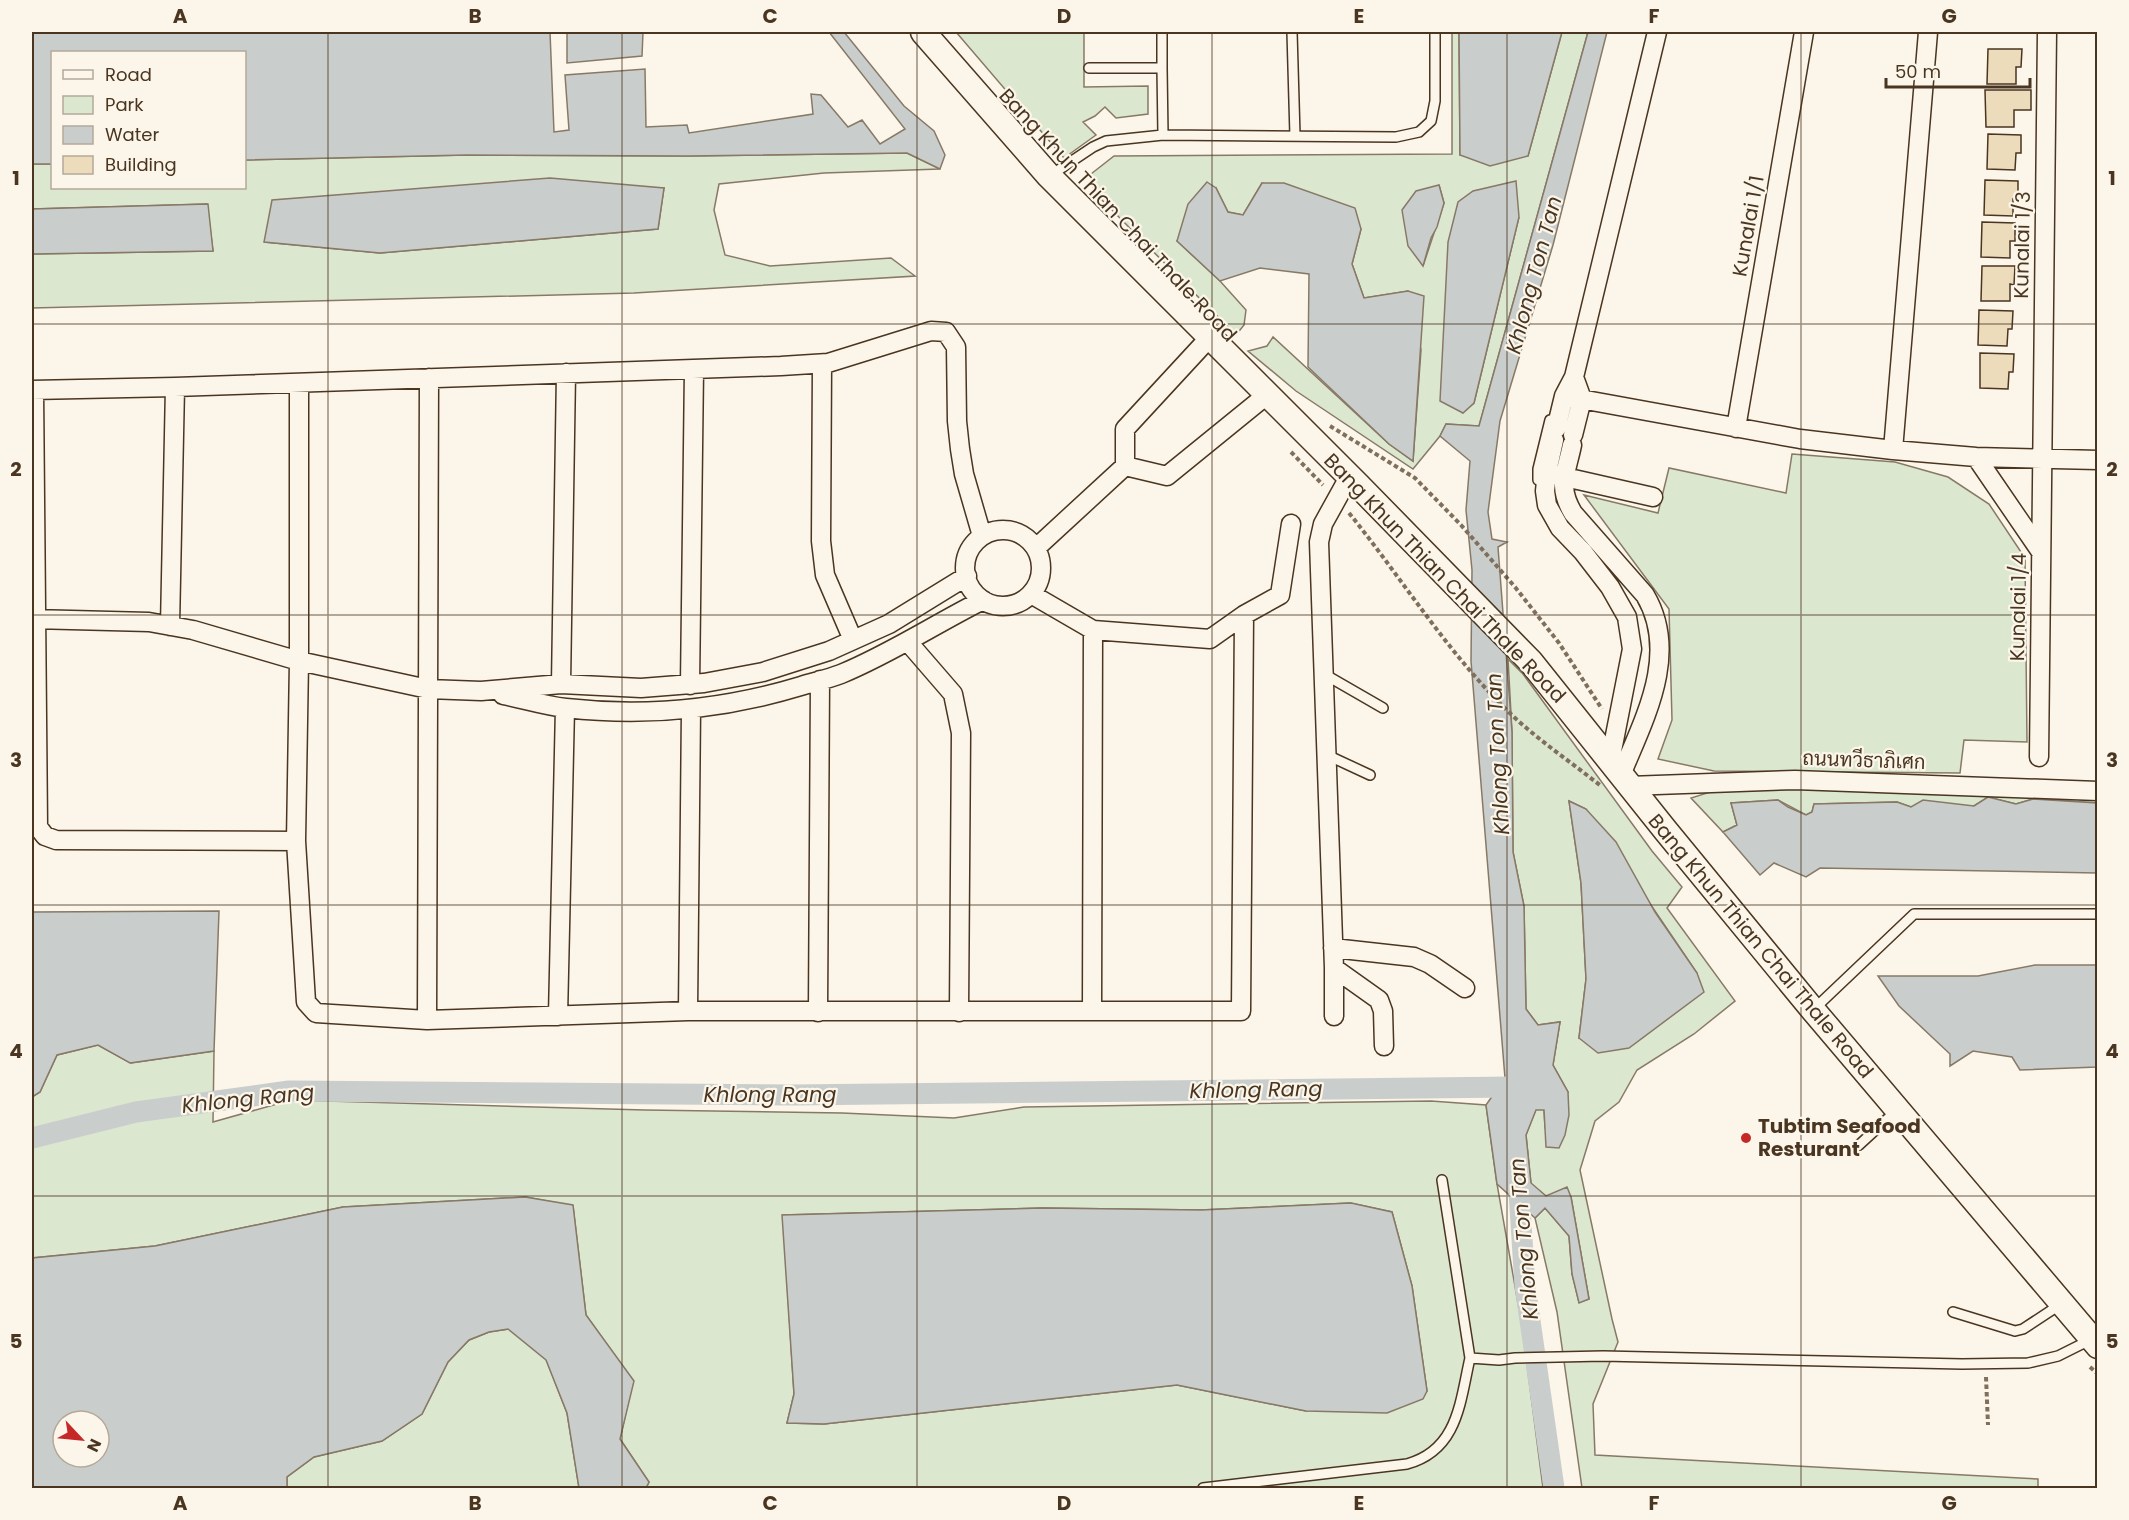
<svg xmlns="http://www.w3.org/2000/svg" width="2129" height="1520" font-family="Poppins,Sarabun,sans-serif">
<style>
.green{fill:#dce7d0;stroke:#887966;stroke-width:1.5;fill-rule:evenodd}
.water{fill:#c9cecd;stroke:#887966;stroke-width:1.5;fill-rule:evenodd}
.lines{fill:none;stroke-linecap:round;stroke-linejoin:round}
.canal{stroke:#c9cecd;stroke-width:21}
.building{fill:#ecdcbc;stroke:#4a3520;stroke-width:1.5}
.lane-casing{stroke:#4a3520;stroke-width:12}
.street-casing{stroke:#4a3520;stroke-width:21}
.secondary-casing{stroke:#4a3520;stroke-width:27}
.path{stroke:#7f6f5c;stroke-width:4;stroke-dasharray:4.5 3;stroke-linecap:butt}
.lane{stroke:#fbf6e9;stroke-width:9}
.street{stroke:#fbf6e9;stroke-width:18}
.secondary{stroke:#fbf6e9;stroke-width:24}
.grid{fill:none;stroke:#4a3520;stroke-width:1.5;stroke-opacity:0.55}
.poi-dot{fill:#c62828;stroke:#fbf6e9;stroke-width:2}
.labels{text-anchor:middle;stroke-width:4.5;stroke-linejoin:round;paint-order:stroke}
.street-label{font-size:20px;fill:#4a3520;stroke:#fbf6e9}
.poi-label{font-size:20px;font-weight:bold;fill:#4a3520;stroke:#fbf6e9;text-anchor:start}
.water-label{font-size:21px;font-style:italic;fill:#4a3520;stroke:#fbf6e9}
.neatline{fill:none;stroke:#4a3520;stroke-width:2}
.grid-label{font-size:20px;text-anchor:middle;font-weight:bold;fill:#4a3520}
</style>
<rect width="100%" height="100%" fill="#fbf6e9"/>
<path class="green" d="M956,32H1084V87L1148,86V114L1116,118L1105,107L1095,116L1083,122L1096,135L1064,158Z
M1452,32H1459L1460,155L1528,156L1562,32H1588L1479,426L1446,424L1440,436L1413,469L1296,391L1248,351L1267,346L1273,337L1389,444L1413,461L1421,350L1408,291L1364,298L1352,264L1361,229L1262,183L1243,215L1228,212L1216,188L1177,241L1220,281L1246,310L1244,325L1236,335L1094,192L1091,174L1114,156L1452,154ZM1439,185L1444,203L1423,266ZM1519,217L1474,403L1463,412Z
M907,153L940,169L824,173L719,184L714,210L725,255L770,266L891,258L915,276L634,293L32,308V254L213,251L207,204L32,209V164H52V188H244L245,160L467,155L688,156ZM664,188L658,229L380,253L264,242Z
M1792,454L1895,462L1948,477L1989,504L2025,558L2027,742L1964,740L1960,773L1714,771L1658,759L1672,720L1669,609L1584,495L1658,513L1669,468L1786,493Z
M1508,659L1523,674L1652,851L1682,887L1667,908L1735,1001L1694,1034L1637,1070L1619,1102L1595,1121L1580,1170L1612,1319L1618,1342L1593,1404L1595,1455L2038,1479V1488H1582L1557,1312L1535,1218L1545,1208L1569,1236L1572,1274L1579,1302L1589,1299L1571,1197L1546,1196L1531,1184L1526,1135L1536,1109H1544L1545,1127L1568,1092L1553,1065L1560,1022L1538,1025L1526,1009L1524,906L1513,852L1512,732ZM1569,801L1586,809L1697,973L1579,1038L1586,979L1581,883Z
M1726,787L2097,793L2098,803L2033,799L2016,804L1988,797L1974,806L1911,807L1897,802L1814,804L1812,812L1806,815L1778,800L1731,803L1737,825L1723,832L1691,798Z
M98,1045L131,1063L214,1051L213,1122L291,1100L645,1110L842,1113L954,1118L1024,1107L1431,1101L1486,1105L1497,1184L1522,1326L1543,1488H646L649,1482L620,1439L633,1381L586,1315L573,1206L526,1197L343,1207L155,1246L32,1258V1097L40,1092L57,1055ZM1350,1203L1392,1212L1412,1286L1427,1391L1306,1411L1177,1385L824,1424L787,1423L794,1394L783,1215L1042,1208L1201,1210Z
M509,1329L546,1359L567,1413L579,1488H287V1477L314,1457L382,1441L422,1414L448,1362L469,1340L489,1332Z"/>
<path class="water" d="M32,32H550L554,132L569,130L565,75L645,69L646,127L687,125L689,133L813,114L811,94L821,95L848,127L862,120L880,144L905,129L829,32H844L904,106L934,131L945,155L940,169L907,153L688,156L467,155L245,160L244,52H52V164H32Z
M567,32H643L642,56L567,63Z
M1459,32H1562L1528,156L1490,166L1460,155Z
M1588,32H1607L1553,245L1500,421L1488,512L1492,539L1507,542L1498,547L1512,732L1513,852L1524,906L1526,1009L1538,1025L1560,1022L1553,1065L1568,1092L1569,1115L1565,1135L1559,1148L1546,1147L1544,1110H1536L1526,1135L1531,1183L1546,1196L1567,1187L1571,1197L1589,1299L1579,1303L1572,1274L1569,1236L1545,1208L1535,1218L1497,1184L1486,1105L1505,1078L1471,661L1472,570L1466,510L1470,461L1440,436L1446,424L1479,426Z
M550,178L664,188L658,229L380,253L264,242L272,200Z
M1516,181L1519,217L1474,403L1463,413L1440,401L1448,242L1458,202L1473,191Z
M1207,182L1216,188L1228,212L1243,215L1262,183H1284L1355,208L1361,229L1352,264L1364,298L1408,291L1424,296L1413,461L1389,444L1308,367L1309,274L1260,268L1220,281L1177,241L1188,204Z
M1439,185L1444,203L1437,227L1431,238L1423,266L1408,246L1402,210L1416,191Z
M208,204L213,251L32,254V209Z
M1988,797L2016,804L2033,799L2097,803V873L1820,868L1806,877L1774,863L1760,875L1723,832L1737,825L1731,803L1778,800L1788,807L1806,815L1812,812L1814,804L1897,802L1911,807L1923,800L1974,806Z
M1569,801L1586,809L1616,842L1655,912L1697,973L1704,992L1629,1048L1598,1053L1579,1038L1586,979L1581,883Z
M219,911L214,1051L130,1063L98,1045L57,1055L40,1092L32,1097V912Z
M2035,965H2097V1067L2020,1070L2012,1057L1973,1051L1950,1066V1054L1899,1006L1878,976H1978Z
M525,1197L573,1205L586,1315L634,1381L620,1439L649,1482L646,1488H579L567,1413L546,1360L508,1329L489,1332L469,1340L448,1362L422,1414L382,1441L314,1457L287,1477V1488H32V1258L155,1246L343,1207ZM63,1421H99V1457H63Z
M1351,1203L1392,1212L1412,1286L1427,1391L1423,1399L1387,1413L1306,1411L1177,1385L824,1424L787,1423L794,1394L782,1215L1042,1208L1201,1210Z"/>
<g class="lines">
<path class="canal" d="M32,1138L136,1112L289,1091L792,1095L1512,1087
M1518,1176L1525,1286L1554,1488"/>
</g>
<path class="building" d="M1988,49H2022L2021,67H2016V84H1987Z
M1985,90H2031V110H2014V127H1986Z
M1988,134L2021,135V153H2016L2015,170L1987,169Z
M1985,180L2018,181V199H2013V216L1984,215Z
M1982,222L2015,223V241H2010V258L1981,257Z
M1982,266H2015L2014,285L2010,284V301H1981Z
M1979,310L2013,311L2012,329H2008L2007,346L1978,345Z
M1980,353L2014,354L2013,372H2009L2008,389L1980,388Z"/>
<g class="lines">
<defs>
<path id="lane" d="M1292,32L1295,136
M1089,68H1162L1163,135
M1162,68V32
M1051,175L1093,147L1106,141L1163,135L1396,137L1419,132L1431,121L1435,101V32
M1538,480V469L1550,420
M1324,674L1383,708
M1327,755L1370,775
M1813,1010L1914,914H2098
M1859,1145L1896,1111
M1442,1180L1470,1358
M1953,1312L2015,1331L2023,1329L2061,1304
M1203,1488L1407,1464C1458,1450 1460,1402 1470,1358L1499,1360L1515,1358L1603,1356L1962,1364L2028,1363L2058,1356L2092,1339"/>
<path id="street" d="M822,364L821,541L825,575L853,640
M1574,377L1657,32
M299,383V661L296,841L306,1002L316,1013L427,1020L688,1011L691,709
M32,390L175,387L781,366L828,363L931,331L946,332L956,347L957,421L960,449L964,474L982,536
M34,390L38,827L45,836L56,840L296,841
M1564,396L1800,439L1893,450L1976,457L2098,460
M1736,428L1804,32
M1556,429L1564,396L1574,377L1582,399L1573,435
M1554,440L1547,472L1545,491L1547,505L1560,528L1583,552L1610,587L1627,617L1632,649L1610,761
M1572,445C1566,474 1557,486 1573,513L1645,595C1680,654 1644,719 1621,775
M1893,450L1928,32
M1976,457L2041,552
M1125,466L1167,476L1268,394
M1556,475L1653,497
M965 568a38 38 0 1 1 76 0a38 38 0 1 1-76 0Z
M1036,548L1125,466V429L1210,337
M1031,594L1093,630L1210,639L1244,615L1280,595L1291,524
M32,619L149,622L193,630L299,661L428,689L481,691L561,684L641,688L704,683L763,672L829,651L889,624L967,576
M170,626L175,387
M908,642L953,694L961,733L959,1012
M561,684L566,373
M690,685L694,369
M503,695C524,699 545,706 566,708C645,717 725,709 801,686C814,682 828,679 841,674C890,654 935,624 983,600
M2039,757L2047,32
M1629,786L1795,780L2098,791
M1333,948L1414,957L1430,964L1465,988
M1334,968L1379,1000L1383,1011L1384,1046
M688,1011H1241L1244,615
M1092,1011L1093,630
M818,1012L820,680
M558,1016L565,708
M1334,1016V968L1319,542L1323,524L1349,477
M427,1020L429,378"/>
<path id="secondary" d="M923,32L1049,176L1358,485L1531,662L1666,831L1813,1010L2098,1346"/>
</defs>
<use href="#lane" class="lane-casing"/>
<use href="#street" class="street-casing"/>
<use href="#secondary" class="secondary-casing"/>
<path class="path" d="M1330,426L1415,478L1461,525L1515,587L1559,643L1602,709
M1291,452L1323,485
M1349,513C1404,581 1450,657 1514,717C1541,742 1572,763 1601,786
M2090,1367L2098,1374
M1986,1377L1988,1425"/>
<use href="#lane" class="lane"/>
<use href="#street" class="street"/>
<use href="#secondary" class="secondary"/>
</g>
<path class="grid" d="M328,32V1488M622,32V1488M917,32V1488M1212,32V1488M1507,32V1488M1801,32V1488M32,324H2098M32,615H2098M32,905H2098M32,1196H2098"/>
<circle class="poi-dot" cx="1746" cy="1138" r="6"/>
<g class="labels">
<g class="street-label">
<text transform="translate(1118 215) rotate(47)" y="7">Bang Khun Thian Chai Thale Road</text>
<text transform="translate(1748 226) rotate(-80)" y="7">Kunalai 1/1</text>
<text transform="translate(2022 245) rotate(-89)" y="7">Kunalai 1/3</text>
<text transform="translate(1445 578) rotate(46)" y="7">Bang Khun Thian Chai Thale Road</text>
<text transform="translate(2018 607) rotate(-89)" y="7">Kunalai 1/4</text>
<text transform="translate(1864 760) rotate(2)" y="7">ถนนทวีธาภิเศก</text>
<text transform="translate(1761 946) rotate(50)" y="7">Bang Khun Thian Chai Thale Road</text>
</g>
<g class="poi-label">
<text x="1758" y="1133">Tubtim Seafood<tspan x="1758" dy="23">Resturant</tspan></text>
</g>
<g class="water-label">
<text transform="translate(1534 275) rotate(-75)" y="7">Khlong Ton Tan</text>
<text transform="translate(1498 754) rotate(-93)" y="7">Khlong Ton Tan</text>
<text transform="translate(1256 1090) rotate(-1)" y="7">Khlong Rang</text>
<text x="770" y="1102">Khlong Rang</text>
<text transform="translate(248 1099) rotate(-6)" y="7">Khlong Rang</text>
<text transform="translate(1524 1239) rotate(-95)" y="7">Khlong Ton Tan</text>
</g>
</g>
<rect width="2129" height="1520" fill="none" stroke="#fbf6e9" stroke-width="66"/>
<rect x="51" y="51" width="195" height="138" fill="#fbf6e9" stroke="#b4a999" stroke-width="1.5"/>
<rect x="63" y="70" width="30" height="9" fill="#fbf6e9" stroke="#b4a999" stroke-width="1.5"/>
<text x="105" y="81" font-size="18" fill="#4a3520">Road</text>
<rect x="63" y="96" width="30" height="18" fill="#dce7d0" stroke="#b4a999" stroke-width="1.5"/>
<text x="105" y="111" font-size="18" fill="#4a3520">Park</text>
<rect x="63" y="126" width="30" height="18" fill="#c9cecd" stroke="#b4a999" stroke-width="1.5"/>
<text x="105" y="141" font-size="18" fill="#4a3520">Water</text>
<rect x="63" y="156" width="30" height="18" fill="#ecdcbc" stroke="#b4a999" stroke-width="1.5"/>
<text x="105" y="171" font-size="18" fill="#4a3520">Building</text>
<g transform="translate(81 1439) rotate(116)"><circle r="28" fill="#fbf6e9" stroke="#b4a999" stroke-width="1.5"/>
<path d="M0-4.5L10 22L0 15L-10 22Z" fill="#c62828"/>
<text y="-9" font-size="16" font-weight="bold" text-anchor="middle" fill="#4a3520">N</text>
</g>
<path d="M1886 78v9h144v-9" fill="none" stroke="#4a3520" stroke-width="3"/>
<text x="1895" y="78" font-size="18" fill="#4a3520" stroke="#fbf6e9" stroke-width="4.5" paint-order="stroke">50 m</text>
<rect x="33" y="33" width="2063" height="1454" class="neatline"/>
<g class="grid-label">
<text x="180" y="23">A</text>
<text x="475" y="23">B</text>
<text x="770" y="23">C</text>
<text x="1064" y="23">D</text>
<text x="1359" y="23">E</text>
<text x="1654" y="23">F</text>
<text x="1949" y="23">G</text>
<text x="16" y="185">1</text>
<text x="2112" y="185">1</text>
<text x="16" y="476">2</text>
<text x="2112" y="476">2</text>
<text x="16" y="767">3</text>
<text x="2112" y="767">3</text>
<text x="16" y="1058">4</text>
<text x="2112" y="1058">4</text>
<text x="16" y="1348">5</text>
<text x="2112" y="1348">5</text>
<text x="180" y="1510">A</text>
<text x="475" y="1510">B</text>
<text x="770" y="1510">C</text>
<text x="1064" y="1510">D</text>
<text x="1359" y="1510">E</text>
<text x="1654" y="1510">F</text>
<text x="1949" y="1510">G</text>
</g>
</svg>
